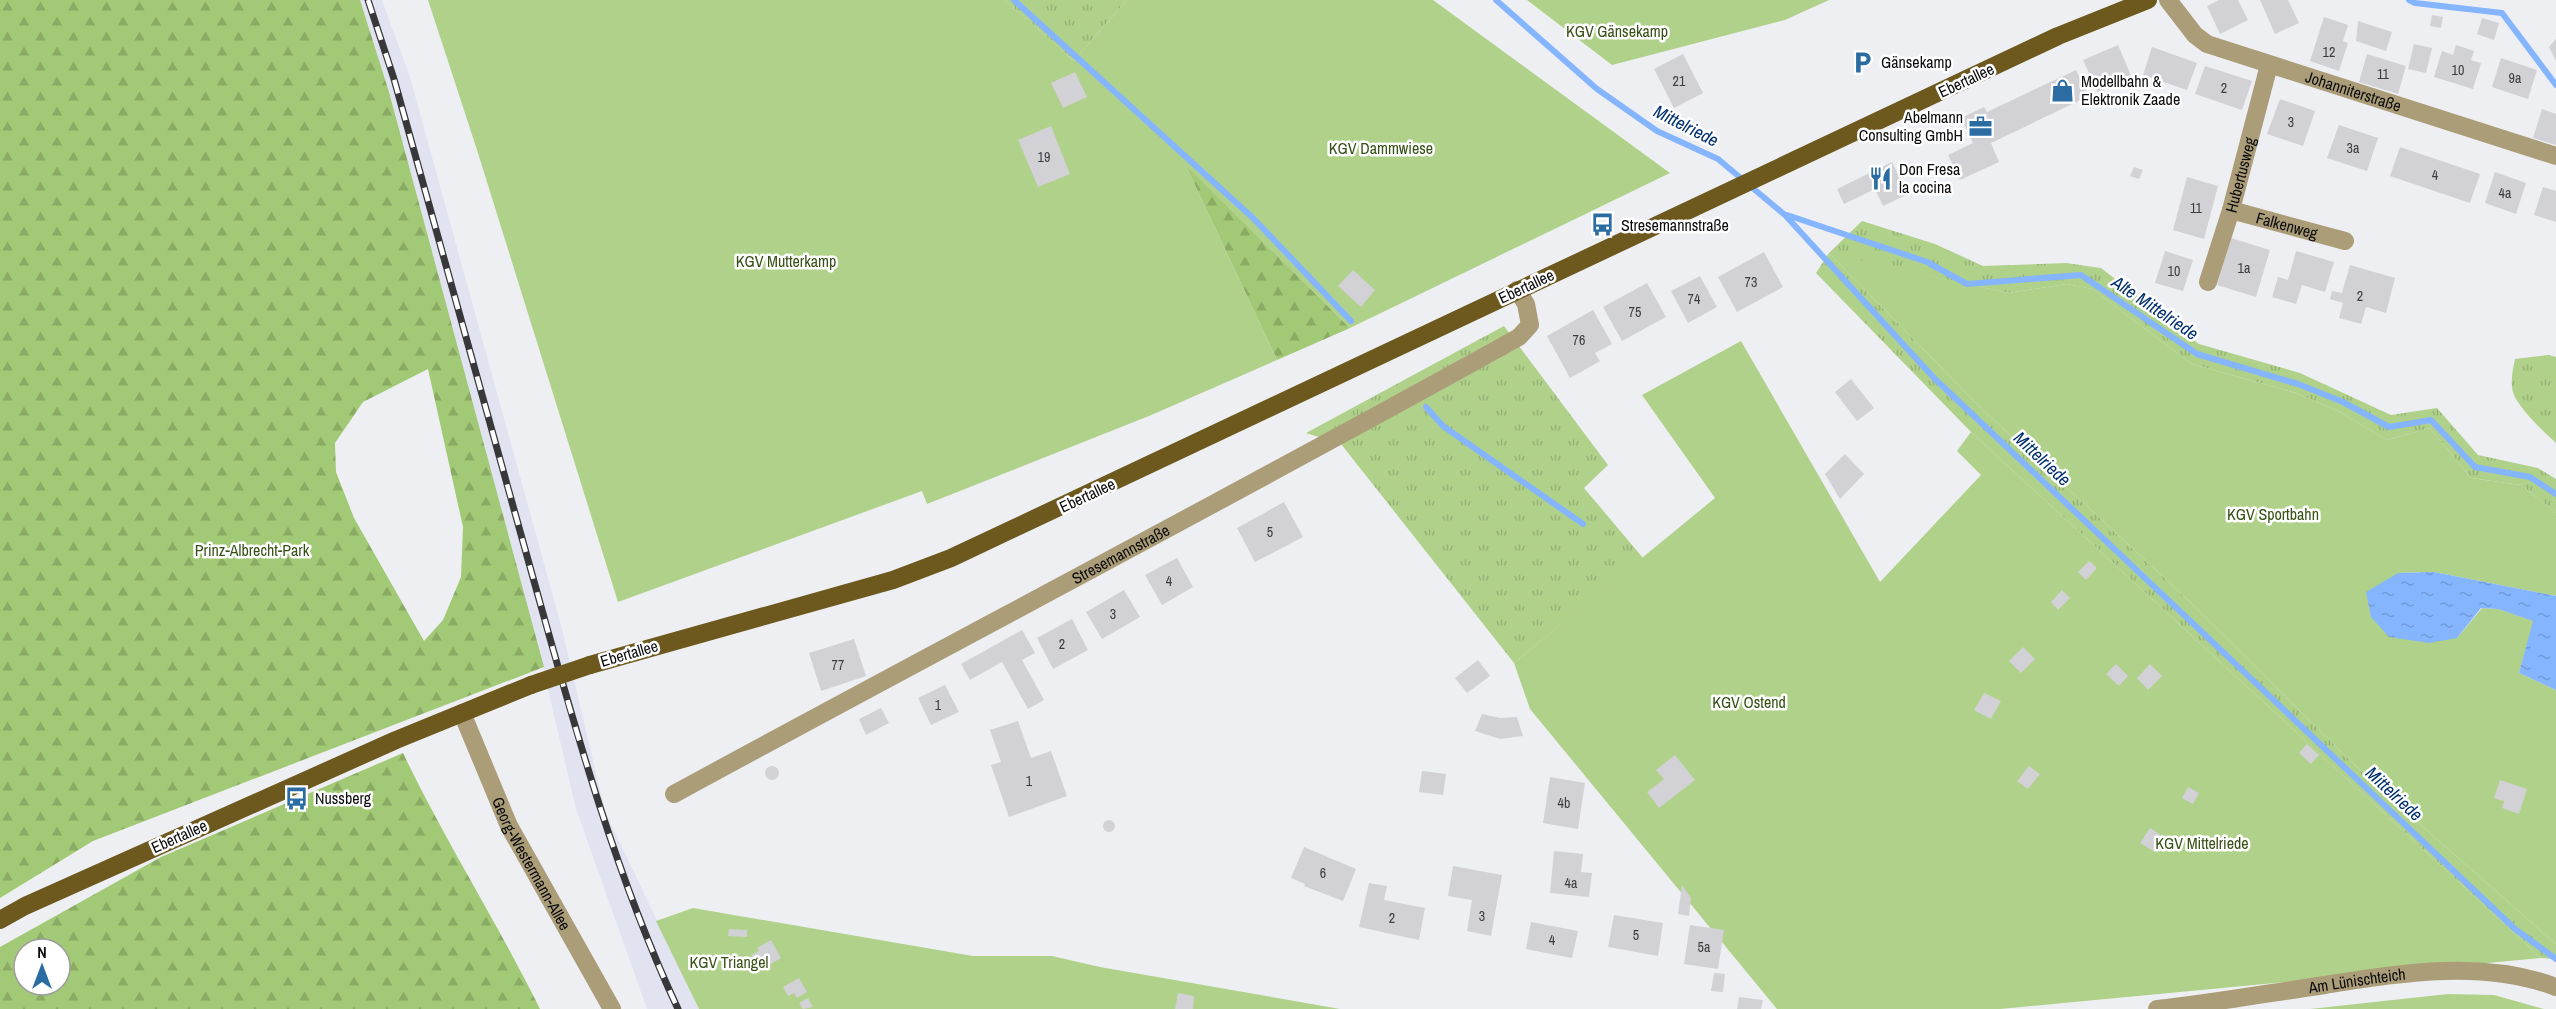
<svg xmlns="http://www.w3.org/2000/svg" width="2556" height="1009" font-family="'Archivo Narrow',sans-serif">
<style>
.built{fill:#e1e4f0}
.grass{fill:url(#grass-tufts)}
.forest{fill:url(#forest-firs);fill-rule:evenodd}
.garden{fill:#b0d18a}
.water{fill:url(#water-ripples)}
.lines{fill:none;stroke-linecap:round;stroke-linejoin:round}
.stream{stroke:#84b5fe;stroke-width:6}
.building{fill:#d2d1d6}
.minor{stroke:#ab9d78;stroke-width:18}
.major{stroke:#6d591e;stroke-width:18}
.rail-casing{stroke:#38383a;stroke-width:7}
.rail{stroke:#fff;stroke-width:4.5;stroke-dasharray:14;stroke-linecap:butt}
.major-bridge{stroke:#6d591e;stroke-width:18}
.labels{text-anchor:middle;stroke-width:5;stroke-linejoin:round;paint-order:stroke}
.number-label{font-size:14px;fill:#3d3c3f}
.park-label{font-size:16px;fill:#385016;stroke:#fff}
.poi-label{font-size:16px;fill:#0b0b0d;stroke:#fff;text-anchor:start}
.street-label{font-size:16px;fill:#0b0b0d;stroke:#fff}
.water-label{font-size:18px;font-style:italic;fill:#02316f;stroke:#fff}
</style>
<defs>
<pattern id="grass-tufts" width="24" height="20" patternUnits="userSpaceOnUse" patternTransform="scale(1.5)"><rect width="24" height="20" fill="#b0d18a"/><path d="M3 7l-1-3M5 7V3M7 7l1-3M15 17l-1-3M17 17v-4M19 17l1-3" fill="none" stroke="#96b276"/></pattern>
<pattern id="forest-firs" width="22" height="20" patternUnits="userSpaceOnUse" patternTransform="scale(1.5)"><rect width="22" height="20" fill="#a2c975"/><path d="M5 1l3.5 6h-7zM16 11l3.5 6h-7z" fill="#8aab64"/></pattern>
<pattern id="water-ripples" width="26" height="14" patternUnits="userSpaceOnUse" patternTransform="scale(1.5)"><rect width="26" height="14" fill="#84b5fe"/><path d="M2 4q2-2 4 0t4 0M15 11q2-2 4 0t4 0" fill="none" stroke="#719ad8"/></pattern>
</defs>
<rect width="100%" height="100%" fill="#eeeff3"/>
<path class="built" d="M360,0H382L410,77L561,625L605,811L699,1009H647L576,809L535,634L389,92Z"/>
<path class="grass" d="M1005,0H1127L1074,61Z
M1862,221L1935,244L1983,266L2066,263L2101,268L2199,344L2300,373L2391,415L2437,408L2478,455L2538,468L2556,479V513L2521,485L2471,478L2430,428L2387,440L2338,411L2296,393L2192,364L2092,289L2067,284L2008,293L1830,254L1979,406L2186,598L2371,781L2556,944V959L2541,958L1971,432L1816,273L1829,253Z
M1504,326L1608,465L1584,488L1643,558L1514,663L1341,444L1306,433Z
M2549,355L2556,357V443C2544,432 2517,407 2513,392C2510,381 2513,369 2515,359Z"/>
<path class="forest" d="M0,0H360L389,92L544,667L93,841L0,898ZM428,369L463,527L461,577L443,620L424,641L354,518L336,472L335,443L363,402Z
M1185,164L1350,328L1277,360Z
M403,753C445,841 497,922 540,1009H0V947L161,857ZM24,949H60V985H24Z"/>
<path class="garden" d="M428,0H1005L1074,61L1127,0H1433L1670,173L1350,328L1186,166L1277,360L1149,416L927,504L922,491L618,602L477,150Z
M1527,0H1829L1785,20L1612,65Z
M1829,253L2008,293L2067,284L2092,289L2192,364L2296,393L2338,411L2387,440L2430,428L2471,478L2521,485L2556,513V596L2434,572L2398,573L2457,638L2482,608L2498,609L2534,621L2519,673L2556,690V944L2371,781L2186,598L1979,406Z
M1741,341L1880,582L1981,475L1957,451L1971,432L2541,958L2000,1009H1777L1530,709L1514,663L1715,498L1642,395Z
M693,908L973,956H1052L1100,967L1340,1009H699L656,921Z
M2448,994L2494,995L2544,1009H2310Z"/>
<path class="water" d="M2434,572L2556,596V690L2519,673L2533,621L2498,609L2481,608L2457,638L2429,643L2389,637L2371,617L2366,592L2398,573Z"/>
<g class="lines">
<path class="stream" d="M1014,0L1253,218L1351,321
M1496,0L1597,89L1657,131L1718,159L1785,215L1934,378L2515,929L2556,959
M2409,0L2415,3L2502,13L2556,85
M1787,215L1927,262L1967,284L2081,275L2197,354L2298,384L2343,402L2389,427L2431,420L2475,467L2530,477L2556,494
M1426,407L1443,426L1583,524"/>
</g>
<path class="building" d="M2219,0H2238L2248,20L2220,34L2207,6Z
M2260,0H2288L2299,23L2275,34Z
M2432,15L2443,17L2441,28L2430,26Z
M2324,17L2348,25L2343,41L2348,43L2339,71L2310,61Z
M2482,18L2499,23L2494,40L2477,34Z
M2358,21L2392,32L2386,51L2356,41Z
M2556,39V61L2549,47Z
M2414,44L2432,48L2426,73L2408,69Z
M2118,45L2132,78L2098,93L2083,60Z
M2456,45L2474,51L2471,60L2481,63L2473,89L2434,77L2442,51L2453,55Z
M2152,47L2197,63L2187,90L2143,75Z
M1683,54L1703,93L1674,108L1654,69Z
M2367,54L2406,66L2398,94L2359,82Z
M2501,58L2537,70L2528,99L2492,87Z
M2205,66L2252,81L2242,110L2195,94Z
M2076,70L2089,96L1991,143L1999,162L1960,180L1948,155L1973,143L1961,118L1984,107L1987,112Z
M1075,72L1087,97L1063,108L1051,83Z
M2280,99L2315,111L2303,146L2267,134Z
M2542,109L2556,114V145L2533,138Z
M2339,125L2378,138L2367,171L2327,158Z
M1051,126L1070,174L1038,187L1018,140Z
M2400,147L2480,174L2470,203L2390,176Z
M1892,162L1908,194L1883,206L1875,189L1844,204L1837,189Z
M2134,167L2143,170L2139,179L2130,176Z
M2495,172L2526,183L2516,214L2485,203Z
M2187,177L2218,186L2204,239L2173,230Z
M2543,187L2556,191V222L2534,215Z
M2231,238L2270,250L2256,297L2217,285Z
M2165,251L2193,260L2183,291L2155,283Z
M2296,251L2334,262L2325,292L2302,285L2296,304L2272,297L2278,277L2288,280Z
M1764,252L1783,287L1737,312L1718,277Z
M2350,265L2395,278L2386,313L2366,307L2361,324L2339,318L2343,303L2330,299L2332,291L2342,293Z
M1353,270L1375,290L1361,307L1338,286Z
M1700,276L1717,307L1688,323L1671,291Z
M1647,283L1666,317L1622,341L1603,307Z
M1593,310L1612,344L1595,353L1600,361L1570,378L1547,336Z
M1851,379L1874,408L1857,421L1835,392Z
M1845,454L1864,474L1840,499L1825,474Z
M1284,502L1303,537L1255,562L1237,528Z
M1177,558L1193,587L1162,605L1145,575Z
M2089,561L2097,568L2086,580L2078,572Z
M1124,590L1140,617L1102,639L1086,612Z
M2062,590L2070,598L2058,610L2051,602Z
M1072,619L1088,650L1053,669L1037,638Z
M1022,630L1035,653L1022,660L1044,700L1028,709L1002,662L970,680L961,664Z
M854,639L866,676L821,691L809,653Z
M2023,647L2035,659L2021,673L2009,661Z
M1478,660L1490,676L1467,693L1455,678Z
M2116,664L2128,676L2119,686L2106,674Z
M2150,664L2162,676L2148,690L2137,678Z
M945,685L959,712L931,725L918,698Z
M1984,693L2001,701L1991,719L1974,710Z
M881,708L889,723L866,735L859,719Z
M1482,714L1500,718L1517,717L1523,736L1500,739L1475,731Z
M1018,721L1031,758L1051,751L1067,796L1009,817L991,765L1001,762L990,730Z
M2307,744L2319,755L2311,764L2299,753Z
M1675,755L1695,780L1659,808L1647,792L1664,779L1656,770Z
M2029,766L2040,774L2028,789L2017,781Z
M765 773a7 7 0 1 1 14 0a7 7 0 1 1-14 0Z
M1422,771L1446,774L1443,795L1419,792Z
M1550,777L1585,783L1578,829L1543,823Z
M2500,780L2527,789L2519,814L2502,808L2504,801L2494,798Z
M2188,787L2199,793L2193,804L2182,798Z
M1103 826a6 6 0 1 1 12 0a6 6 0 1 1-12 0Z
M2150,828L2164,837L2155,852L2140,843Z
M1304,847L1356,869L1343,901L1304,886L1305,884L1291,878Z
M1554,851L1583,854L1581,872L1592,873L1589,897L1550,893Z
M1453,866L1502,875L1491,936L1467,931L1472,900L1448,896Z
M1369,883L1387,886L1384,900L1425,908L1419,940L1359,927Z
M1682,885L1691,898L1689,916L1678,914Z
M1614,915L1663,923L1658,956L1608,947Z
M1531,922L1578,931L1572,958L1526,949Z
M1690,925L1724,930L1718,969L1684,964Z
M729,929L747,930V937L728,936Z
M771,940L781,958L767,966L766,964L759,968L751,955L759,951L757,948Z
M1714,973L1725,974L1723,992L1711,991Z
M799,978L807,992L797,998L794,993L788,996L783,987Z
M1178,993L1194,996L1193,1009H1175Z
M1739,997L1763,1000L1761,1009H1737Z
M808,998L813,1007L803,1009L799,1003Z"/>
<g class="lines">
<g class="minor">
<path id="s1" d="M2168,0L2195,35L2207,44L2556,156"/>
<path id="s2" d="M2231,210L2345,241"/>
<path id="s3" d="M2208,282L2231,210L2269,65"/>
<path id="s4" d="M462,713L509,826L612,1009"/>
<path id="s5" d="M674,794C955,641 1239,493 1519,337L1530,325L1526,304L1517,290"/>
<path id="s6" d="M2157,1009C2213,1003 2269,993 2325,985C2401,973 2482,959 2556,987"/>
</g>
<path class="major" d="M590,665L893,580L951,558L2058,36L2148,0
M0,920L25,906L396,740L531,685"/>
<defs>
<path id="rail" d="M368,0L394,79C440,244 486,409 532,574C573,721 613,870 678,1009"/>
</defs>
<use href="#rail" class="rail-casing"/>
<use href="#rail" class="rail"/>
<path class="major-bridge" d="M531,685L590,665"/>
</g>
<defs>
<symbol id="parking-bare" viewBox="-9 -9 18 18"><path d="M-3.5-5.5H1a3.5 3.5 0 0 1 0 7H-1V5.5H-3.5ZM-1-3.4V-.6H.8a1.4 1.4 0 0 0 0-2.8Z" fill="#2b6da3" stroke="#fff" stroke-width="2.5" paint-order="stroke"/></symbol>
<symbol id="shop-bare" viewBox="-9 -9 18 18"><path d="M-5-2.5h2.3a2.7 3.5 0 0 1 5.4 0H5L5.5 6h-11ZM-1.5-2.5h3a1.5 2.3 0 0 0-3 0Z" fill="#2b6da3" stroke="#fff" stroke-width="2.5" paint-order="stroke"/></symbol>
<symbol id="office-bare" viewBox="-9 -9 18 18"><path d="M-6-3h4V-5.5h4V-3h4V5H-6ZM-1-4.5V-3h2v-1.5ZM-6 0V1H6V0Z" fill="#2b6da3" stroke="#fff" stroke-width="2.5" paint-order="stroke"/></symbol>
<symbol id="restaurant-bare" viewBox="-9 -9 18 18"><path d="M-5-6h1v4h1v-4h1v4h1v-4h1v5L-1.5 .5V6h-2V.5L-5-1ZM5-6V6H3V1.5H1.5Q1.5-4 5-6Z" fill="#2b6da3" stroke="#fff" stroke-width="2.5" paint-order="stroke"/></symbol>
<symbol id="bus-bare" viewBox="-9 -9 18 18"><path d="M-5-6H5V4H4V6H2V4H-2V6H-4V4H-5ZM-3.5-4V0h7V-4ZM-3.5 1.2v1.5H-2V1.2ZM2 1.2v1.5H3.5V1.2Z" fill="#2b6da3" stroke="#fff" stroke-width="2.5" paint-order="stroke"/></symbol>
</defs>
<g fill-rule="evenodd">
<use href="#parking-bare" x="1846" y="46" width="33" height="33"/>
<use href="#shop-bare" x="2046" y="74" width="33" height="33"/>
<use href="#office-bare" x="1964" y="110" width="33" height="33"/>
<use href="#restaurant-bare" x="1864" y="162" width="33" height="33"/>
<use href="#bus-bare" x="1586" y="208" width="33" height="33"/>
<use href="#bus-bare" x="280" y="782" width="33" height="33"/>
</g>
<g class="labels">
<g class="number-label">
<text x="2329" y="57">12</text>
<text x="2458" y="75">10</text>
<text x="2383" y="79">11</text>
<text x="2515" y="83">9a</text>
<text x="1679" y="86">21</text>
<text x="2224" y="93">2</text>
<text x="2291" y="127">3</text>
<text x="2353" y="153">3a</text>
<text x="1044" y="162">19</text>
<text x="2435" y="180">4</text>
<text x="2505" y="198">4a</text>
<text x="2196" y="213">11</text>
<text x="2244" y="273">1a</text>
<text x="2174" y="276">10</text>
<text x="1751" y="287">73</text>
<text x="2360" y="301">2</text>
<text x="1694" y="304">74</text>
<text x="1635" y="317">75</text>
<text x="1579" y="345">76</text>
<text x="1270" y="537">5</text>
<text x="1169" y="586">4</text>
<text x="1113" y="619">3</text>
<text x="1062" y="649">2</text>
<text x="838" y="670">77</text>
<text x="938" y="710">1</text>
<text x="1029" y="786">1</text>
<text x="1564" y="808">4b</text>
<text x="1323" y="878">6</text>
<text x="1571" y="888">4a</text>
<text x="1482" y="921">3</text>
<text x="1392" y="923">2</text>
<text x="1636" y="940">5</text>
<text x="1552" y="945">4</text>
<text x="1704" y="952">5a</text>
</g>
<g class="park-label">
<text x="1617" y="37">KGV Gänsekamp</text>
<text x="1381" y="154">KGV Dammwiese</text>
<text x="786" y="267">KGV Mutterkamp</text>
<text x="2273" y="520">KGV Sportbahn</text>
<text x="252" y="556">Prinz-Albrecht-Park</text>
<text x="1749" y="708">KGV Ostend</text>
<text x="2202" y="849">KGV Mittelriede</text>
<text x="729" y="968">KGV Triangel</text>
</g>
<g class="poi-label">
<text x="1881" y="68">Gänsekamp</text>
<text x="2081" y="87">Modellbahn &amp;<tspan x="2081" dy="18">Elektronik Zaade</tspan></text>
<text x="1963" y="123" text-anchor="end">Abelmann<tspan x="1963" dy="18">Consulting GmbH</tspan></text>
<text x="1899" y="175">Don Fresa<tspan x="1899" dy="18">la cocina</tspan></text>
<text x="1621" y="231">Stresemannstraße</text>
<text x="315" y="804">Nussberg</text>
</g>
<g class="street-label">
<text transform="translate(1966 80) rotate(-25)" y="6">Ebertallee</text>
<text dy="6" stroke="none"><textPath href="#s1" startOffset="213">Johanniterstraße</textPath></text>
<text dy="6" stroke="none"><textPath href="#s3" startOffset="112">Hubertusweg</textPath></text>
<text dy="6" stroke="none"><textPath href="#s2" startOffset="58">Falkenweg</textPath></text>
<text transform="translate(1526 286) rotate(-25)" y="6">Ebertallee</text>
<text transform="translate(1087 495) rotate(-25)" y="6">Ebertallee</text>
<text dy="6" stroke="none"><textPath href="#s5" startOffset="507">Stresemannstraße</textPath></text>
<text transform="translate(629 653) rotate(-16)" y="6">Ebertallee</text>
<text transform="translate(179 836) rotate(-24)" y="6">Ebertallee</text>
<text dy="6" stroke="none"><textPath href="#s4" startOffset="166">Georg-Westermann-Allee</textPath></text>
<text dy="6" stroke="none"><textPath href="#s6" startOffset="202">Am Lünischteich</textPath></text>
</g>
<g class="water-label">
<text transform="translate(1686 126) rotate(27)" y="6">Mittelriede</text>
<text transform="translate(2155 308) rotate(34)" y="6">Alte Mittelriede</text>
<text transform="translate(2042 459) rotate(43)" y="6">Mittelriede</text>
<text transform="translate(2394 794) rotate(43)" y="6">Mittelriede</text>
</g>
</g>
<g transform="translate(42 967)"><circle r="28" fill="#ffffff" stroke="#9d9d9e" stroke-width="1.5"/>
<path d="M0-4.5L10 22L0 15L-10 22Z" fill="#2b6da3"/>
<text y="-9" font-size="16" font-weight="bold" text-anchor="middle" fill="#0b0b0d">N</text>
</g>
</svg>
